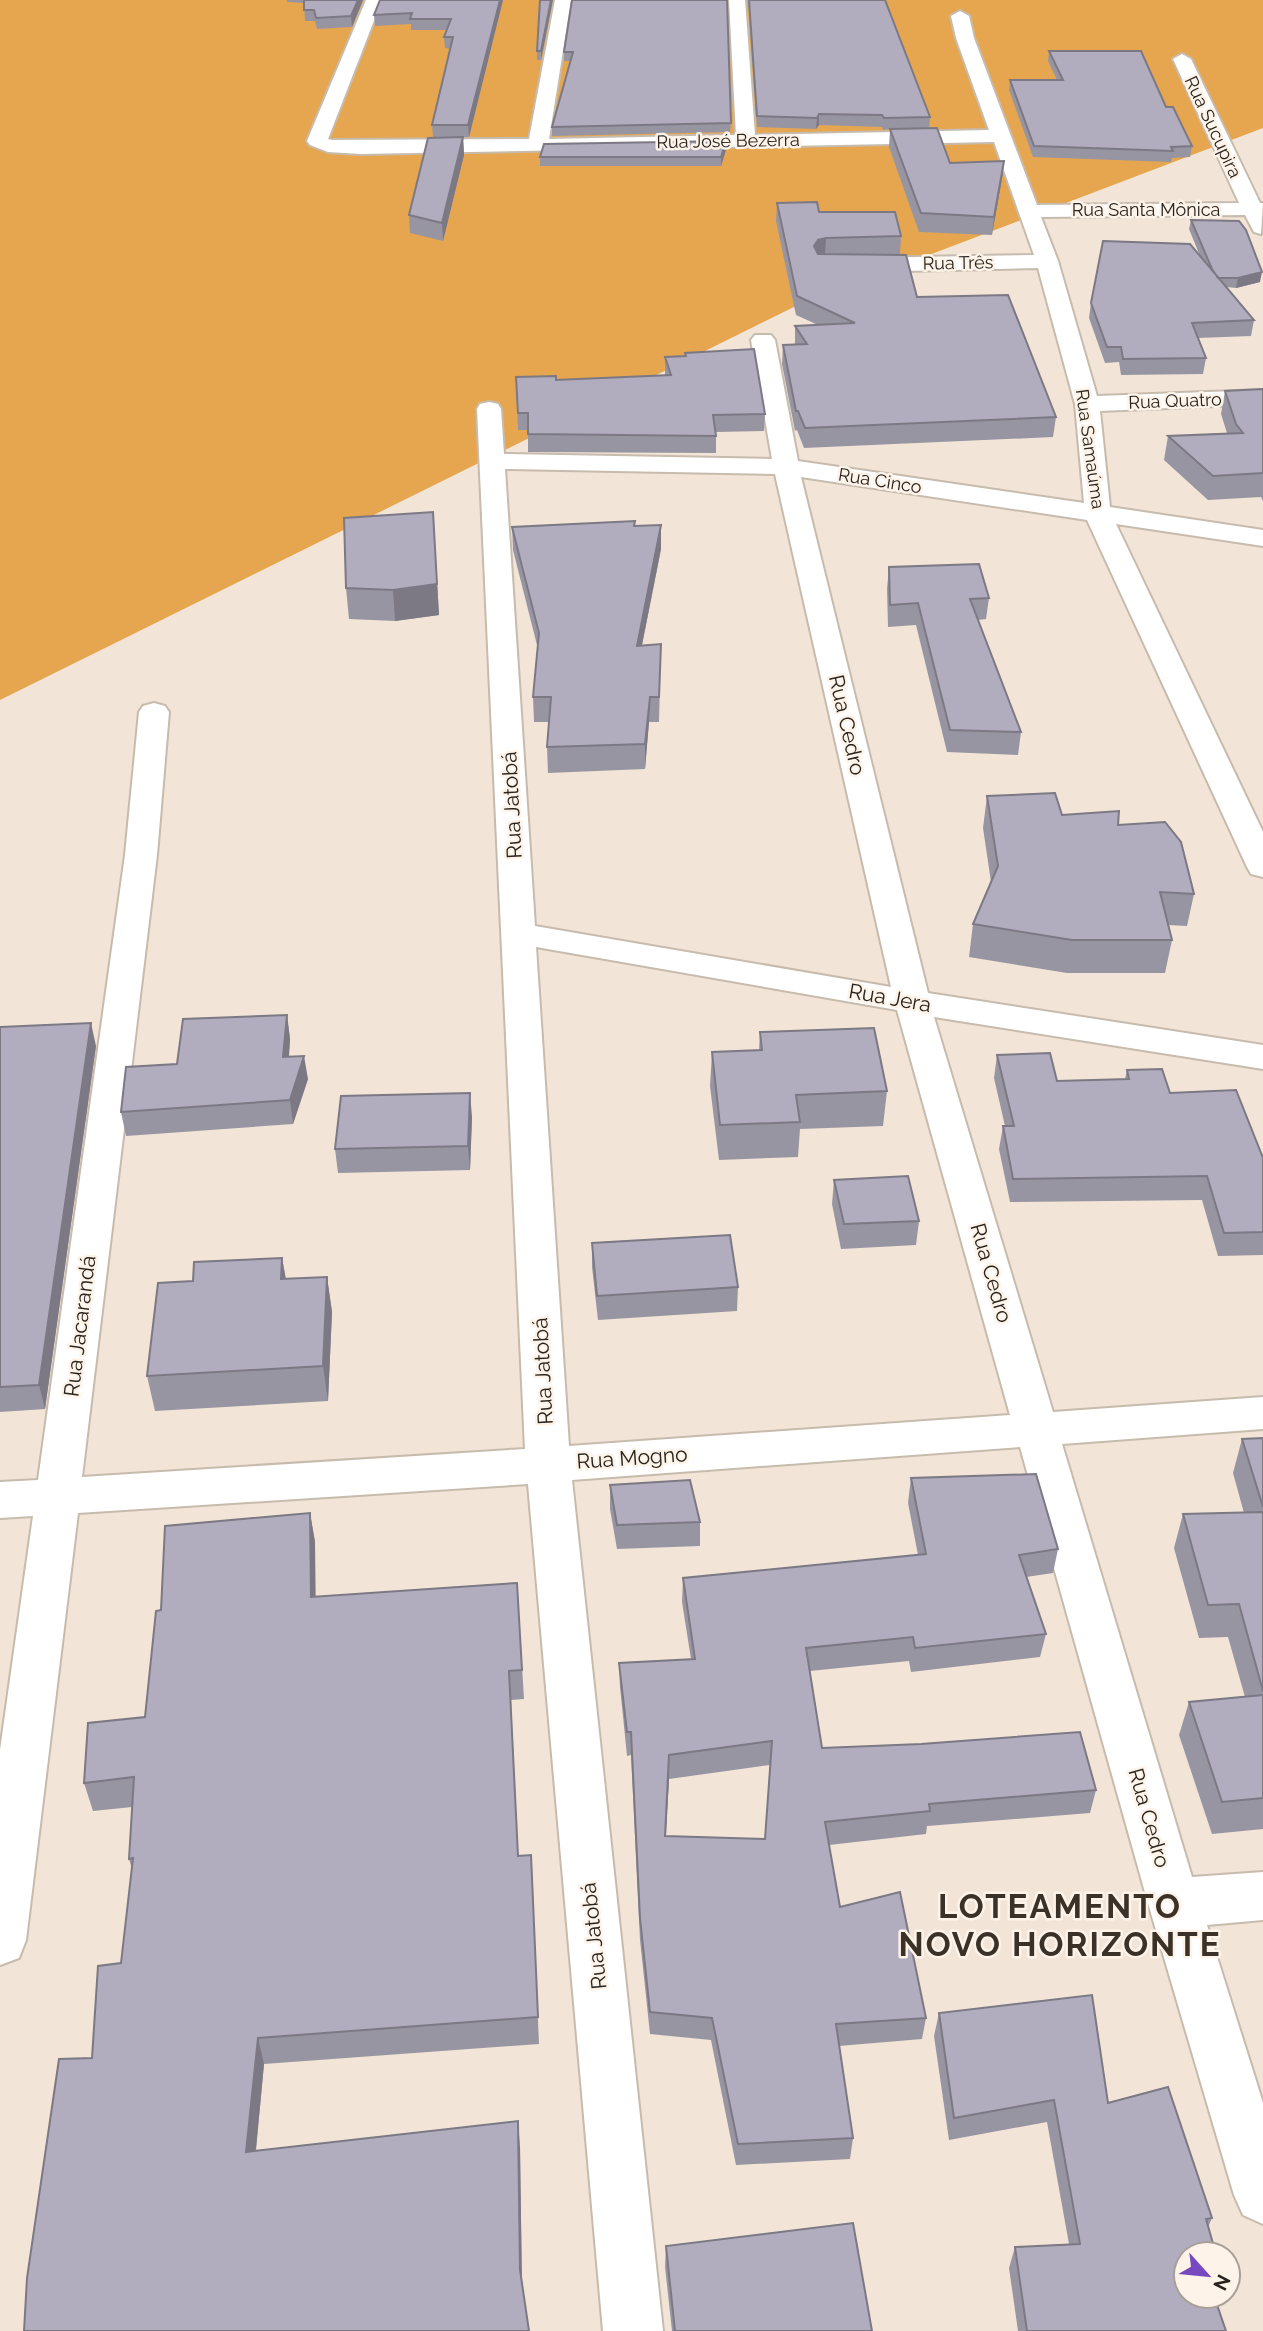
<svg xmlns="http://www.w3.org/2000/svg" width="1263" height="2331" font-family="Raleway,sans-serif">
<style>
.forest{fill:#e6a650}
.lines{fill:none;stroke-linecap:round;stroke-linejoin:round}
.minor-casing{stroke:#c7bbad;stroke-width:4}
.minor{fill:#fff;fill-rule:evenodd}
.wall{fill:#9895a3;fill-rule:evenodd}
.shaded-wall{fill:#7c7985}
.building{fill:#b1adbe;stroke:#7c7985;stroke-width:2;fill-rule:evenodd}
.labels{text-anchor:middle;stroke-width:5;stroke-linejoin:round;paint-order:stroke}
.far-street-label{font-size:18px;fill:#28241f;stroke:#fdf3e8}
.street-label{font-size:21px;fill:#28241f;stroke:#fdf3e8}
.near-district-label{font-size:33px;font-weight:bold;letter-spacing:2px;fill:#3b3126;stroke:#fdf3e8}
</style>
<rect width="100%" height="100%" fill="#f2e5d7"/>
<path class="forest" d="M0,0H1263V128L800,304L0,700Z"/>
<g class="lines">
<defs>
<path id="minor" d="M366,0H382L328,139L332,140L529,139L555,0H571L549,139L736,135L729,0H745L755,135L989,130L956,38L951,16L960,11L969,16L974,38L1037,205L1239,203L1173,59L1182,54L1191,59L1260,203H1263L1261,234L1254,232L1245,215L1041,217L1058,261L1097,396L1263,390V404L1100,411L1110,507L1263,530V546L1116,524L1263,832V877L1251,874L1247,867L1087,520L801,477L928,993L1263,1045V1069L934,1017L1053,1412L1263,1397V1429L1062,1444L1192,1877L1263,1872V1920L1207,1925L1263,2103V2224L1243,2215L1234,2195L1148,1903L1020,1447L572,1480L663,2331H603L528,1484L78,1513L26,1940L19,1958L0,1965V1750L33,1516L0,1518V1482L38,1480L125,855L139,712L143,706L154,703L165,706L169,712L157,855L82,1477L525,1449L477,409L480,404L489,402L498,404L501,409L504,454L772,459L751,340L755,335H771L775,340L798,461L1084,503L1075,404L1038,268L857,272L849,270L846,265L849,260L857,258L1034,255L994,142L361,154L328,152L310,145L307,141ZM505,469L775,474L891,987L535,926ZM536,947L897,1010L1010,1415L569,1446Z"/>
</defs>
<use href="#minor" class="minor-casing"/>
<use href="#minor" class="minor"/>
</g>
<path class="wall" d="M287,0H363L352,27L317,29L315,21H305L304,3L287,2Z
M503,0L469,137H433L432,125L451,49L445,48L444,37L447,30H411V24L375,26L374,15Z
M540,0L541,60H537V51Z
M572,0L731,123L730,132L552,136V127L571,61H564V52Z
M748,0L930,117L929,129L950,163L1004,161L992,235L919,232L889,147L890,129L883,130L882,127L819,125L816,129L757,127Z
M1049,51L1166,107L1192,146L1190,157L1172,158L1171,162L1033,157L1009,90L1010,80H1057L1048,61Z
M463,137L464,155L443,241L410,233L409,215Z
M726,150L721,166H540V157Z
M777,203L819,212L901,236L900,254L867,255L917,297L1056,417L1053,437L804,448L797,430L795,431L782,364L783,345H795V326L818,325L796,315L776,221Z
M1191,220L1260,282L1236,288L1226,287L1254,320L1251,336L1198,338L1206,358L1203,374L1121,375L1119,362L1105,363L1089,318L1091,303L1200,256L1189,229Z
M685,353L765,414L764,431L716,432V453L528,452V430H518L516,377L556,380L665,376V357L685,356Z
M1263,389V501L1261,497L1208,500L1164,460L1168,436L1227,433L1221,414L1225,391Z
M433,512L439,615L395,621L349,619L346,588Z
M635,521V526L661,549L642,645L661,644L659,722H649L645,769L548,773L547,747L549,722H534L533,697L538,649L513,550L512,527Z
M889,567L989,598L986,619L978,620L1021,732L1018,755L947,752L916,625L888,627L887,589Z
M987,796L1062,815L1118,825L1194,894L1187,926L1168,925L1172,940L1165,973H1067L969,957L973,924L991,882L983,828Z
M287,1015L290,1039L289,1057L308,1079L293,1124L126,1136L121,1112L177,1064Z
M0,1027L96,1046L45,1409L0,1412Z
M760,1032L887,1091L883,1126L800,1129L798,1157L719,1160L710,1086L712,1052L759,1050Z
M997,1055L1057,1081L1125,1079L1127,1070L1170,1093L1263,1158V1255L1218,1256L1202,1200L1010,1202L999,1149L1003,1126H1005L994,1078Z
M472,1117L470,1170L338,1173L335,1149Z
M834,1180L919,1221L916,1245L841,1249L832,1204Z
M592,1243L738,1287L737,1311L598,1320L592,1267Z
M282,1258L286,1279L327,1277L332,1312L328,1401L155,1411L147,1376L193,1281Z
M1263,1438V1829L1212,1834L1179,1735L1189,1702L1245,1697L1228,1637L1199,1638L1174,1548L1183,1514L1244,1513L1233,1473L1242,1439Z
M911,1478L1058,1549L1053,1573L1026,1577L1046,1634L1040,1657L911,1672L909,1661L810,1671L822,1748L1096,1790L1090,1813L927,1826L926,1834L829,1845L840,1907L926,2018L922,2039L839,2046L853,2138L850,2159L736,2165L711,2040L650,2034L640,1940L631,1755L627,1756L620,1687L619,1663L691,1659L682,1602L683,1578L918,1555L908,1503ZM770,1765L765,1839L666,1836L669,1779Z
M610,1485L700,1522V1546L617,1549L610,1509Z
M310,1513L315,1542V1597L517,1583L524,1699L511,1700L518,1856L531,1855L539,2044L264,2064L256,2151L520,2147L522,2284L529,2331L92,2058L121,1963L132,1869L129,1859L132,1807L93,1811L84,1783L145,1717L161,1610Z
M939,2013L1108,2103L1212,2218L1208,2227L1186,2296H1219L1216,2302L1226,2331H1018L1009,2268L1015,2247L1069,2244L1047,2122L949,2140L934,2036Z
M666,2246L872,2331H672L665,2267Z"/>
<path class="shaded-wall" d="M358,0H363L352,27L351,16Z
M500,0H503L469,137L468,125Z
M551,0H553L541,60V51Z
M819,114V125L816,129L817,118Z
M463,137L464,155L443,241L442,223Z
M726,141V150L721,166V157Z
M1004,161L1002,179L992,235L994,217Z
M826,238L825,255L817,257L814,246L818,240Z
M1262,272L1260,282L1236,288L1238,278Z
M433,512L439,615L395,621L393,590Z
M661,525V549L637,670V646Z
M650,697L649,722L645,769V744Z
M287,1015L290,1039L287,1081L283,1057Z
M91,1023L96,1046L45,1409L39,1385Z
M304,1056L308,1079L293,1124L290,1100Z
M470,1093L472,1117L470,1170L468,1146Z
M282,1258L288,1292L281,1279Z
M327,1277L332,1312L328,1401L323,1366Z
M310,1513L315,1542L316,1627L311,1597Z
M669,1755V1779L664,1859L665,1836Z
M258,2038L264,2064L253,2178L246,2152Z
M518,2121L520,2147L522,2294L520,2270Z"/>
<path class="building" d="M304,0H358L351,16L316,18L314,10H304Z
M380,0H500L468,125H432L453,37H444L451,19H410L412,13L374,15Z
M540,0H551L541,51H537Z
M572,0H727L731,123L552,127L573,52H564Z
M749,0H885L930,117L884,118L882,115L819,114L817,118L757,116Z
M1049,51H1141L1166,107H1173L1192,146L1171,147L1173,151L1034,146L1010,80H1063Z
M937,128L950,163L1004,161L994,217L921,213L890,129Z
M463,137L442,223L409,215L428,138Z
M726,141L721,157H540L544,144Z
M817,202L819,212H895L901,236L826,238L818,240L814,246L818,254L906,255L917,297L1008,295L1056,417L805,428L798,411H796L783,345L807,344L795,326L855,323L797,296L777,203Z
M1191,220L1239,221L1246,230L1262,272L1238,278H1218L1212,269Z
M1103,241L1190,244L1254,320L1192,323L1206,358L1123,359L1121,347H1107L1091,303Z
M754,349L765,414L713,415L716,436L528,434V413H518L516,377L556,376V380L671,375L665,357L686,356L685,353Z
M1263,389V473L1213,476L1168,436L1243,433L1236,424L1225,391Z
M433,512L437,584L393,590L346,588L344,518Z
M635,521L634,526L661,525L637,646L661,644L659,697H650L645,744L547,747L551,697H533L539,633L512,527Z
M979,564L989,598L970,599L1021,732L950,730L918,603L890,605L889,567Z
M1055,793L1062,815L1119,811L1118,825L1165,822L1181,842L1194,894L1160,892L1172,940H1072L973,924L998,866L987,796Z
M287,1015L283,1057L304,1056L290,1100L121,1112L126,1067L177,1064L183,1019Z
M91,1023L39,1385L0,1387V1027Z
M874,1028L887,1091L796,1095L800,1122L720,1125L712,1052L762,1050L760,1032Z
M1050,1053L1057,1081L1129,1079L1127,1070L1162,1069L1170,1093L1236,1090L1263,1158V1232L1224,1233L1207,1176L1013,1179L1003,1126H1014L997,1055Z
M470,1093L468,1146L335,1149L341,1096Z
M908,1176L919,1221L844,1224L834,1180Z
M730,1235L738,1287L597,1296L592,1243Z
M282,1258L281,1279L327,1277L323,1366L147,1376L158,1283L193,1281L194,1262Z
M1263,1438V1507L1242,1439Z
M1036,1474L1058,1549L1019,1555L1046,1634L915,1648L913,1637L806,1648L822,1748L921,1744L1080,1732L1096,1790L929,1804L930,1811L825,1822L840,1907L900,1892L926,2018L836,2024L853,2138L738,2144L712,2018L650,2012L640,1918L631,1732H627L619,1663L695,1659L683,1578L926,1554L911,1478ZM772,1741L765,1839L665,1836L669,1755Z
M690,1480L700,1522L617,1525L610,1485Z
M1263,1512V1691L1239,1604L1208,1605L1183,1514Z
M310,1513L311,1597L517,1583L522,1670L509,1671L518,1856L531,1855L538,2017L258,2038L246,2152L518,2121L520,2270L529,2331H24L27,2278L59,2059L92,2058L98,1966L121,1963L133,1858L129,1859L134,1777L84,1783L88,1723L145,1717L156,1611L161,1610L165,1526Z
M1263,1695V1798L1222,1802L1189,1702Z
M1092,1995L1108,2103L1168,2087L1212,2218L1206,2219L1216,2254H1186V2296H1214L1226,2331H1027L1015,2247L1080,2244L1054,2100L954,2118L939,2013Z
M853,2223L872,2331H675L666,2246Z"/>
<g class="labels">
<g class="far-street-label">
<text transform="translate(1213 127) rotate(65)" y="6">Rua Sucupira</text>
<text transform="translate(728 141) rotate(-1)" y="6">Rua José Bezerra</text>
<text x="1146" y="216">Rua Santa Mônica</text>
<text transform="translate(958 263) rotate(-1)" y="6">Rua Três</text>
<text transform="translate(1175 401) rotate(-2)" y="6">Rua Quatro</text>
<text transform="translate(1090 449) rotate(82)" y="6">Rua Samaúma</text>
<text transform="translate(880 481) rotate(9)" y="6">Rua Cinco</text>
</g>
<g class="street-label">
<text transform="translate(847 725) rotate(77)" y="7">Rua Cedro</text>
<text transform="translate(512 805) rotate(-93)" y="7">Rua Jatobá</text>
<text transform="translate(890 998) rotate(10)" y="7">Rua Jera</text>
<text transform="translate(991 1273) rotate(74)" y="7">Rua Cedro</text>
<text transform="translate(80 1326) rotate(-83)" y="7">Rua Jacarandá</text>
<text transform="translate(543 1371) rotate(-93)" y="7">Rua Jatobá</text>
<text transform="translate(632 1458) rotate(-4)" y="7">Rua Mogno</text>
<text transform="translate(1149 1818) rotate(74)" y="7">Rua Cedro</text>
<text transform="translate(594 1936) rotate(-96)" y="7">Rua Jatobá</text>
</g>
<g class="near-district-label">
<text x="1060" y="1918">LOTEAMENTO<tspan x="1060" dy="38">NOVO HORIZONTE</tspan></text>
</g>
</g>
<g transform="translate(1207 2275) rotate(117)"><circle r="33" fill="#fdf3e8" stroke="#a8a098" stroke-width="2"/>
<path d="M0-5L12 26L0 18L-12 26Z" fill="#7749c1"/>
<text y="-10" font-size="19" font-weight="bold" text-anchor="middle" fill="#28241f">N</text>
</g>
</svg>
